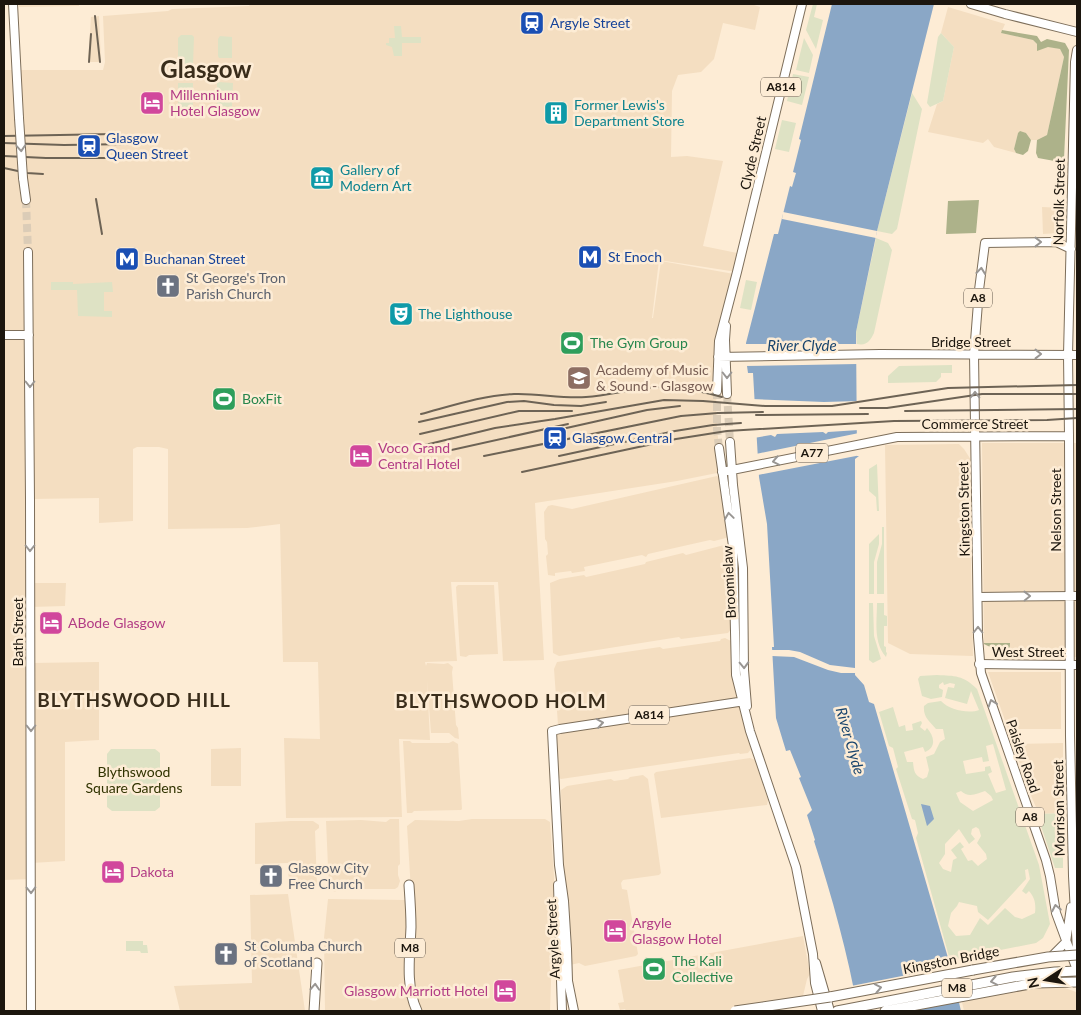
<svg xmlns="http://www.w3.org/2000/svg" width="1081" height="1015" font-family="Lato,sans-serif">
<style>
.built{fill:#f4dec1}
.green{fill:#dee2c4;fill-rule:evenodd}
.forest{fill:#adb28a}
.water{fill:#8aa7c6}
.pier{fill:#fdecd5}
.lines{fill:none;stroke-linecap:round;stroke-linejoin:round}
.secondary-tunnel{stroke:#dbccb7;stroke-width:8;stroke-dasharray:8 4;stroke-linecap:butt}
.primary-tunnel{stroke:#dbccb7;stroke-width:8;stroke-dasharray:8 4;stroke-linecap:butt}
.secondary-casing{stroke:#7d6e5a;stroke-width:10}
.primary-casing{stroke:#7d6e5a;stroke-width:10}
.highway-casing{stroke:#7d6e5a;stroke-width:11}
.secondary{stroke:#fff;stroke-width:8}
.primary{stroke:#fff;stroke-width:8}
.highway{stroke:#fff;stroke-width:9}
.rail{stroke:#6d6355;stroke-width:2}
.secondary-bridge-casing{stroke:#7d6e5a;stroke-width:10;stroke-linecap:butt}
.highway-bridge-casing{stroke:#7d6e5a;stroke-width:11;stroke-linecap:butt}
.secondary-bridge{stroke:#fff;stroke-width:8}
.highway-bridge{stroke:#fff;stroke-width:9}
.oneway{stroke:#999693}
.labels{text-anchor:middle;stroke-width:5;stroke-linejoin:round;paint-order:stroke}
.shield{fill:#fdecd5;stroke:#60564a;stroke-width:1}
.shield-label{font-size:12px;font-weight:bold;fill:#1c160e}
.transit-label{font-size:14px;fill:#164399;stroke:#fdecd5;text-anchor:start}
.hotel-label{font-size:14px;fill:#b23c85;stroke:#fdecd5;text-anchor:start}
.culture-label{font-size:14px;fill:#0d838f;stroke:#fdecd5;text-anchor:start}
.street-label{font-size:14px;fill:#1c160e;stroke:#fdecd5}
.worship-label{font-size:14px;fill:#5b616d;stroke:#fdecd5;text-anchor:start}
.leisure-label{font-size:14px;fill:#27864d;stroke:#fdecd5;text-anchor:start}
.education-label{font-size:14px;fill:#785e54;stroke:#fdecd5;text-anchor:start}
.park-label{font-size:14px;fill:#303301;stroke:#fdecd5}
.water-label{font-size:15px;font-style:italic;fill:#18446d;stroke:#fdecd5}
.district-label{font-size:19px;font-weight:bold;letter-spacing:1px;fill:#3a2d1b;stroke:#fdecd5}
.town-label{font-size:24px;font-weight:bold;fill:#3a2d1b;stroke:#fdecd5}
</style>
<rect width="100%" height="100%" fill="#fdecd5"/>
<path class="built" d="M19,4H79V6L19,7Z
M250,4H751L760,7L755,30L723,23L714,59L701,72L678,75L672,91L671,157L687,156L723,161L703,246L742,254L737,272L659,260L652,318H653L661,261L734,274L718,326L722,327L718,347L716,408L717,429L722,472L677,481L535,503L544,660L503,661L498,582H451L457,661L425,662L426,666L427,663L444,664L448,663L453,667L452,672L456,725L458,728L459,739L455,738L449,733H431L427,680L430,740L399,739L402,817L286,818L284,738L320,739L318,662H283L280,524L247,528L168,529V449L159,447H137L133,449V521L99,523V498L31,499V583H66L65,606L31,607V663L99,662V740L65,742V861L31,863V879L4,880V70H103L105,62L103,16L168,11L172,9L249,6Z
M948,7L1005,24L1001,33L1033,40L1037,44L1060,49L1064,57L1047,135L1037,140H1031L1026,133H1018L1014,149L1016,153L994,147L988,139L983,143L928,132L937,104L943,101L954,47L941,33Z
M99,16L101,62H88L91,17Z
M1042,207L1064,208L1063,230L1059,233L1043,234Z
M982,443H1077V657L1009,656L984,644Z
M959,444L964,449L971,460L970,517L973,656L910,654L888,643L885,445Z
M717,476L720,478L728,536L726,538L714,541L710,540L648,554L646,557L642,555L584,567L585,571L572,573L571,571L555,573V576L548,575L546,556L548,554L547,542L545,539L544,512L548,506L552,505L572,509Z
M728,544L729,545L732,628L728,633L681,639L679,637L559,656L553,653L550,583L560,579L584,575L586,577L645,564L646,562L683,553L686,555Z
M458,585H494L498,654L469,655L466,657L460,656L456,587Z
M725,638L731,641L732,644L733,677L737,696L734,700L680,706L678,708L560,726L558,725L554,669L557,662L660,647L663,649L720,641L721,639Z
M988,672H1061V729H1008Z
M735,704L740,708L751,749L748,753L740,754L739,753L561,779L559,778L557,735L558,732Z
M403,741H410L412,743H449L453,741L458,744L462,809L461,810L414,811L412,813H407Z
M1063,743V813L1039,814L1032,798L1013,744Z
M241,748V786H211V749Z
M750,758L755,760L768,800L767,805L661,818L654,774L656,772Z
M643,775L648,779L661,873L659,875L623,880L621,883L622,889L627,890L638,954L636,956L585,966L579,963L570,965L571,952L563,858L561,790L567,786L611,779L614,781L628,779L630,777Z
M390,819H399L400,864L398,866V875L400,881L398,887L395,889H337L335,892L329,889L326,821L361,820L386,822Z
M472,819H545L550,822L554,876L555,943L552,953L550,1011H423L419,1004L414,977V940L407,826L415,820L459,821Z
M291,821H313L319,825V828L315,831L317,885L313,889L289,888L288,863L255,864V823Z
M288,894L305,1011H180L174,986L252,983L250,895Z
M328,899L406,900L407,980L415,1011H325L324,938Z
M803,936L810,974L807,979L803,996L730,1011H626L625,1009L620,1010L618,1003L624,1002L618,970Z
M1042,986H1060L1076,992L1077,993V1011H964L962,1002Z"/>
<path class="green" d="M813,4H817L814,17L823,20L816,49L806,30Z
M394,26H401L402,37H421V43H402V56H394L392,47L386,45V43H389V38H395Z
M941,33L954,47L943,101L930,107L927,103L938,37Z
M181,35H192L194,37L193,65H180L178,64V38Z
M220,36L232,37V58H219L218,56V39Z
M804,38L813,55L809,73L796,70Z
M793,74L809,77L802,105L787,101Z
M219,82L233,83L232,107L217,106V83Z
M178,83H193V108L178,107Z
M912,93L922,109L897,229L892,234L877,231Z
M782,120L796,123L789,152L775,149Z
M876,238L888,243L892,250L874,333C870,341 867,346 857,344L856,332Z
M746,280L757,282L751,310L740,308Z
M51,282H73V284L112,282L113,292H104V311H112V317L78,316L77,290H51Z
M952,365V373H941V377L936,382L888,383V376L899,366Z
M877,464L879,511H877L876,497L869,491V469Z
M879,526V544L874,562V594H869V544L879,534Z
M882,527H884V594H877V562L882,544Z
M869,603H873L874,636L881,659L873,663L869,660Z
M877,603H884V615L887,616V626H884V646L886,647V652L887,653L886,657C873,642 877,621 877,603Z
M937,675C955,676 963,675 977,689L1039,865L1050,924L1043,938L1036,943L950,960L916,838L918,833L915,820L912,819L896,769L898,767L893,748L889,746L879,712L893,707L899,727L905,725L906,731L913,730L912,724L921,721L922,723L920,727L925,731L927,728C934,736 937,747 925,752L923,747L904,752L907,762H913C914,771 914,775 923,779L927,777L929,770L926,757L934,754L940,742L945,739L943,729H936C929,721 923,717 924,706L928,703L941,701C949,710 969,714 979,710L971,691L967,704L945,698L948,687L954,688L955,684L950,683L944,685L943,682L939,685V688L943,690L942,697L931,699L922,696L918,679L920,676ZM993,744L1006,790L996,793L988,774L992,772L990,766L985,767V771L966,774L963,761L982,757L983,762L989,761L986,746ZM961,791C968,798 977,794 985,791L991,796L993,800L973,811L960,802L956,793ZM976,827L979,829L981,836L977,843L986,854L987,859L978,866L972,860L968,861L961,849L964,847L960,842L951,850L957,858L953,860L951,872L943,869L939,863L945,854V844L959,829L969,844L975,839L971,834L972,829ZM1028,869L1030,879L1022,891L1026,894L1029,891C1035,898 1036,904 1035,913L1022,919L1015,917L1005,908L988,925L980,918L970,935L956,936L948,926L951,913L957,906L959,902L977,906L978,912L988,920L1026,879L1025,870Z
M111,749H155L160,753V807L155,811H112L107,807V754Z
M1063,813V868H1055L1038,817L1039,814Z
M126,941H143V945H147L148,953H141L140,951H126Z"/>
<path class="forest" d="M1002,30L1037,36L1041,42L1047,39L1065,43L1069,50L1064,159L1060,162L1038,158L1036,153L1037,140L1047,135L1064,57L1060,49L1048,47L1037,51V44L1033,40L1001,33Z
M1020,131L1026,133L1031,140L1028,151L1023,155L1016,153L1014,149L1018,133Z
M979,200L976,233L946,234L948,201Z
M984,643H1010L1009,656L984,644Z"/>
<path class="water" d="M832,4H934L877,231L856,332L857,456H859L855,459V675L864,685L869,702L874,704L951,968L961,1011H858C848,954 832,897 814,841L815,840L807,815L812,810L799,778L801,777L790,750L786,751L776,718L772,647H774L767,524L759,477L753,373H748L747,366L746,343L774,234H778L790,186L792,187L796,173L793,172L801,140L799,139Z
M921,804L930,806L934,819L927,826Z"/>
<path class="pier" d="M783,212L877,231L876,238L782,219Z
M744,344H857V364L744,366Z
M752,399L824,402L859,401V430L828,432L826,434L823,432L777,434L775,437L771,435L754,438Z
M859,433V454L861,455L758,475L756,454Z
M772,650H789L800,652L830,665L855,668V673H841L828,670L794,657L772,656Z
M953,966L961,1000L903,1011H856L851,986Z"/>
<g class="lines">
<path class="secondary-tunnel" d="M26,200L28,252"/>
<path class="primary-tunnel" d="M717,391V429L719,448
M727,394L730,442"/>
<defs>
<path id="secondary" d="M13,4L19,118
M23,178L26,200
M28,252L30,499L31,1011
M4,335H29
M979,664L1077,665"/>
<path id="primary" d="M971,4L1005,14L1077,32
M1077,50L1075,62L1068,355L1069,436L1070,736L1073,876L1077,951
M1071,249L1056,242L985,243L979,290L974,354L978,637L981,673L1046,860L1050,876L1056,913L1077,970
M726,326L725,340L727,394
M718,357L880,354L1077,355
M717,391L719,341L737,272L802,4
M730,442L733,485L743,568L744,670L747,706
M719,448L733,546L736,675L750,731L796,867L813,954L815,983L822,1011
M722,472L897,437L1069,436
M978,597L1077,596
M558,885L562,1011
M1052,956L1066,942L1071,907
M816,963L830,1011
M574,1011L568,981L567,949L564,901L559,865L552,731L560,729L745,701"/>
<path id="highway" d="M409,885C410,899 411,913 411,927C410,955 405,985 417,1011
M830,997L973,970
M314,1011L317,963
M837,1011L1013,977L1055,972L1077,971
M885,1011L1035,983L1077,982"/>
</defs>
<use href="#secondary" class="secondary-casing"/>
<use href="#primary" class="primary-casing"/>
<use href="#highway" class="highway-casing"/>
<use href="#secondary" class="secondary"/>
<use href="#primary" class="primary"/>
<use href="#highway" class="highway"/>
<path class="rail" d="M95,16L100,62
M89,62L91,34
M4,136L115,134
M4,143L64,145L130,144
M4,156L46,158H130
M4,168L27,173L43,174
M96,199L102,234
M860,408H887L982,394H1077
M905,411L1077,409
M421,414C451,406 483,395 514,394C538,393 562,399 586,397C607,396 626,390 647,388C673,385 697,390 722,397
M756,415L868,414
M419,422L507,402L524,401L554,405L581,406L606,402
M562,429L647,410L680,406
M420,434L519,411H572
M425,445L495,428L555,419L664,400L703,401L765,406H832L948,388L1077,385
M438,453L568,424
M484,456L681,416L718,413L763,412
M559,456L675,431L713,425L741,423
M522,472L676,439L727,431L894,421L1047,420L1077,418"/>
<defs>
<path id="secondary-bridge" d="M19,118L23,178"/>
<path id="highway-bridge" d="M973,970L1048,957L1077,955
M735,1011L830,997"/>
</defs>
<use href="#secondary-bridge" class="secondary-bridge-casing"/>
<use href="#highway-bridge" class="highway-bridge-casing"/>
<use href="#secondary-bridge" class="secondary-bridge"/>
<use href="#highway-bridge" class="highway-bridge"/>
</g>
<defs><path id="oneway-chevron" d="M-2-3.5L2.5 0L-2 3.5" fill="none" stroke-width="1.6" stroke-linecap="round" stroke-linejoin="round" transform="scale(1.25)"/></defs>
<g class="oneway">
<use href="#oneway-chevron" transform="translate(21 148) rotate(86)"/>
<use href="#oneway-chevron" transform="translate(1038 242)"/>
<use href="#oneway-chevron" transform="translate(981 271) rotate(-84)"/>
<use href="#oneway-chevron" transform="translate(1038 354)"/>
<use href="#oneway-chevron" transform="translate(727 375) rotate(90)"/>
<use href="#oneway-chevron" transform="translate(30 384) rotate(90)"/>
<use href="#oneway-chevron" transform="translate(975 395) rotate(-90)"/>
<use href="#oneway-chevron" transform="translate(776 461) rotate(169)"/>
<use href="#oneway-chevron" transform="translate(729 516) rotate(-98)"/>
<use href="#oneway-chevron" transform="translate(30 548) rotate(90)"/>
<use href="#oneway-chevron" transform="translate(1027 596) rotate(-1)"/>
<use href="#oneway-chevron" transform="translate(978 630) rotate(-90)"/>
<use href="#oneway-chevron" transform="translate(744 665) rotate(88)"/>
<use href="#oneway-chevron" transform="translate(992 703) rotate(-109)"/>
<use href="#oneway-chevron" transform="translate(600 723) rotate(-9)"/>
<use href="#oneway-chevron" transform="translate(31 728) rotate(90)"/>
<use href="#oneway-chevron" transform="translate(31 890) rotate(89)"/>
<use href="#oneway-chevron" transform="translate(1056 908) rotate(-101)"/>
<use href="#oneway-chevron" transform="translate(994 981) rotate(169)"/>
<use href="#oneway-chevron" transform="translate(315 987) rotate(-87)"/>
<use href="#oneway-chevron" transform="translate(878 988) rotate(-11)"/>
</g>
<defs>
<symbol id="station-square" viewBox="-11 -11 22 22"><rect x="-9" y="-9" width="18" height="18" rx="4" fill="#1a4fb4" stroke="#fdecd5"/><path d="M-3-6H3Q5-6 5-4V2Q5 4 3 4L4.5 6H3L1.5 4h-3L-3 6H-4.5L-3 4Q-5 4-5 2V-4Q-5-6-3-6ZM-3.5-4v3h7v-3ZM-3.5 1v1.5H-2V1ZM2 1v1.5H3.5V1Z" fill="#fff"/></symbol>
<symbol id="hotel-square" viewBox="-11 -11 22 22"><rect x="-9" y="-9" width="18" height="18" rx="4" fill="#d1479c" stroke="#fdecd5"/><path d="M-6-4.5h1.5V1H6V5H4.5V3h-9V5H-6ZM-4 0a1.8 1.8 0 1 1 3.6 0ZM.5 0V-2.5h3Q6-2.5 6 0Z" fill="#fff"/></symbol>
<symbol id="building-square" viewBox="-11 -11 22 22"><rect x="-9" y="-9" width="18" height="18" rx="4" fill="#0f9aa8" stroke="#fdecd5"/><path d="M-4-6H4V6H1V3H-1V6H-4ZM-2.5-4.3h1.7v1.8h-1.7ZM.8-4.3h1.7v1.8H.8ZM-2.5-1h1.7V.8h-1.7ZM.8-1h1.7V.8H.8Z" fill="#fff"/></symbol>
<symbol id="museum-square" viewBox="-11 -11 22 22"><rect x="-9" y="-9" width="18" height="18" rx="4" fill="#0f9aa8" stroke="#fdecd5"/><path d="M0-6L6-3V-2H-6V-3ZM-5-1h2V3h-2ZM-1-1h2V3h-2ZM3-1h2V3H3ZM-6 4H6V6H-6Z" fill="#fff"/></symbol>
<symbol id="metro-square" viewBox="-11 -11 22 22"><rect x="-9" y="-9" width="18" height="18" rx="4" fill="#1a4fb4" stroke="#fdecd5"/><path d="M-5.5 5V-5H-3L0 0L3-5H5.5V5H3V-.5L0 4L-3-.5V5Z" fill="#fff"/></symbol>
<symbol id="church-square" viewBox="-11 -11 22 22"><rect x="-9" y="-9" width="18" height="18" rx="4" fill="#6b7280" stroke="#fdecd5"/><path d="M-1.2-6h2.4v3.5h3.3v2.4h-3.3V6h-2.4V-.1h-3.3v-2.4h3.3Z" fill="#fff"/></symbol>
<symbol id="theatre-square" viewBox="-11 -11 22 22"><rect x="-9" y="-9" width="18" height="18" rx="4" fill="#0f9aa8" stroke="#fdecd5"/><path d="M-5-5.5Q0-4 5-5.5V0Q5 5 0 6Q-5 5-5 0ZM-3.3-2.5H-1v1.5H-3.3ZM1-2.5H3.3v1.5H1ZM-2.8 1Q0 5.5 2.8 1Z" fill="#fff"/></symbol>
<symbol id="stadium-square" viewBox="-11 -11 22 22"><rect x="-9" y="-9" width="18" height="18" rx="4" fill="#2e9e5b" stroke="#fdecd5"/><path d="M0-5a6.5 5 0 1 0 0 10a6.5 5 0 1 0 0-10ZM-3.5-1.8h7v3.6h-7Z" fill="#fff"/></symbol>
<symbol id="university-square" viewBox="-11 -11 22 22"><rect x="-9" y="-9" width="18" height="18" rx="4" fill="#8d6e63" stroke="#fdecd5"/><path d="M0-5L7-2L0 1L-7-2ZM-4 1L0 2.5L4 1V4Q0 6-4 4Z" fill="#fff"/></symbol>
</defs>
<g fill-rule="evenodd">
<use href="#station-square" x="518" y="9" width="28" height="28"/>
<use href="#hotel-square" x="138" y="89" width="28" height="28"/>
<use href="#building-square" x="542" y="99" width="28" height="28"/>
<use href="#station-square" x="75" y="132" width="28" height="28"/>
<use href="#museum-square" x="308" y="164" width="28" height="28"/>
<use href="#metro-square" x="576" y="243" width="28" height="28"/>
<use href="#metro-square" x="113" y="245" width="28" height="28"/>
<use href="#church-square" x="154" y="272" width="28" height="28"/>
<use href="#theatre-square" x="387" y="300" width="28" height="28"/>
<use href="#stadium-square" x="558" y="329" width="28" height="28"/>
<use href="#university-square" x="565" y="364" width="28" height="28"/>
<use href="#stadium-square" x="210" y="385" width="28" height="28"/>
<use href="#station-square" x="541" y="424" width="28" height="28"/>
<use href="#hotel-square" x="347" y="442" width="28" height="28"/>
<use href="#hotel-square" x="37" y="609" width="28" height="28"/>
<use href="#hotel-square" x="99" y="858" width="28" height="28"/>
<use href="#church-square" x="257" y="862" width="28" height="28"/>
<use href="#hotel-square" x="601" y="917" width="28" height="28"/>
<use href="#church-square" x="212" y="940" width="28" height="28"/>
<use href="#stadium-square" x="640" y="955" width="28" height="28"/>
<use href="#hotel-square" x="491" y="977" width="28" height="28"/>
</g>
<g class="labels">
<g class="shield">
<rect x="761" y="77.5" width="40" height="19" rx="4"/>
<rect x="964" y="288.5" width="28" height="19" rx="4"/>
<rect x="796" y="443.5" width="32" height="19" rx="4"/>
<rect x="629" y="705.5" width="40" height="19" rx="4"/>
<rect x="1016" y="807.5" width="28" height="19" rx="4"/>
<rect x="395" y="938.5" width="30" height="19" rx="4"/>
<rect x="942" y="978.5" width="30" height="19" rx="4"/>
</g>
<g class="shield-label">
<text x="781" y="91">A814</text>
<text x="978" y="302">A8</text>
<text x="812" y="457">A77</text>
<text x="649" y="719">A814</text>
<text x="1030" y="821">A8</text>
<text x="410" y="952">M8</text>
<text x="957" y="992">M8</text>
</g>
<g class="transit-label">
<text x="550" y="28">Argyle Street</text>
<text x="106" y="143">Glasgow<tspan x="106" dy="16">Queen Street</tspan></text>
<text x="608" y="262">St Enoch</text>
<text x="144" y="264">Buchanan Street</text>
<text x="572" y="443">Glasgow Central</text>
</g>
<g class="hotel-label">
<text x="170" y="100">Millennium<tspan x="170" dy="16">Hotel Glasgow</tspan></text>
<text x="378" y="453">Voco Grand<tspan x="378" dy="16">Central Hotel</tspan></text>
<text x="68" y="628">ABode Glasgow</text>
<text x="130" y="877">Dakota</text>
<text x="632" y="928">Argyle<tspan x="632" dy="16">Glasgow Hotel</tspan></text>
<text x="488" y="996" text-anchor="end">Glasgow Marriott Hotel</text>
</g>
<g class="culture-label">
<text x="574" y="110">Former Lewis's<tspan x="574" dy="16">Department Store</tspan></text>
<text x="340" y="175">Gallery of<tspan x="340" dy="16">Modern Art</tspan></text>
<text x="418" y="319">The Lighthouse</text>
</g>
<g class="street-label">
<text transform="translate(753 153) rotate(-77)" y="5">Clyde Street</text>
<text transform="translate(1059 202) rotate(-89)" y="5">Norfolk Street</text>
<text x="971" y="347">Bridge Street</text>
<text x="975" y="429">Commerce Street</text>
<text transform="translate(964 509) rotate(-91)" y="5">Kingston Street</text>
<text transform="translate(1056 510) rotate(-90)" y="5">Nelson Street</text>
<text transform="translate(729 582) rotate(-93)" y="5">Broomielaw</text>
<text transform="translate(18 632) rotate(-90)" y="5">Bath Street</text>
<text x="1028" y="657">West Street</text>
<text transform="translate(1023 756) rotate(71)" y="5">Paisley Road</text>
<text transform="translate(1059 808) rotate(-91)" y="5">Morrison Street</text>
<text transform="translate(553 939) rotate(-93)" y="5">Argyle Street</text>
<text transform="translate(951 960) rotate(-11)" y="5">Kingston Bridge</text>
</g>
<g class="worship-label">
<text x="186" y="283">St George's Tron<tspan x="186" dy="16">Parish Church</tspan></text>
<text x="288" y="873">Glasgow City<tspan x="288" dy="16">Free Church</tspan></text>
<text x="244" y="951">St Columba Church<tspan x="244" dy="16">of Scotland</tspan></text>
</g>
<g class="leisure-label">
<text x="590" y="348">The Gym Group</text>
<text x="242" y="404">BoxFit</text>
<text x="672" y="966">The Kali<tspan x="672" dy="16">Collective</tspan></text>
</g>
<g class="education-label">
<text x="596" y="375">Academy of Music<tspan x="596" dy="16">&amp; Sound - Glasgow</tspan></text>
</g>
<g class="park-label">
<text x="134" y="777">Blythswood<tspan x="134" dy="16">Square Gardens</tspan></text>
</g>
<g class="water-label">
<text x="802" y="351">River Clyde</text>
<text transform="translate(850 741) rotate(74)" y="5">River Clyde</text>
</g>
<g class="district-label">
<text x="134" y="707">BLYTHSWOOD HILL</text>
<text x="501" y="708">BLYTHSWOOD HOLM</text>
</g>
<g class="town-label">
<text x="206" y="78">Glasgow</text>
</g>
</g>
<rect width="1081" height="1015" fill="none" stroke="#1c160e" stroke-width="10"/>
<g transform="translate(1046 980) rotate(258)" stroke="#fdecd5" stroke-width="4" paint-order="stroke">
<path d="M0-4L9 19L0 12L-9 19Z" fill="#1c160e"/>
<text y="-8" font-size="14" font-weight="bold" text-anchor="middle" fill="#1c160e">N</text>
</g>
</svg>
